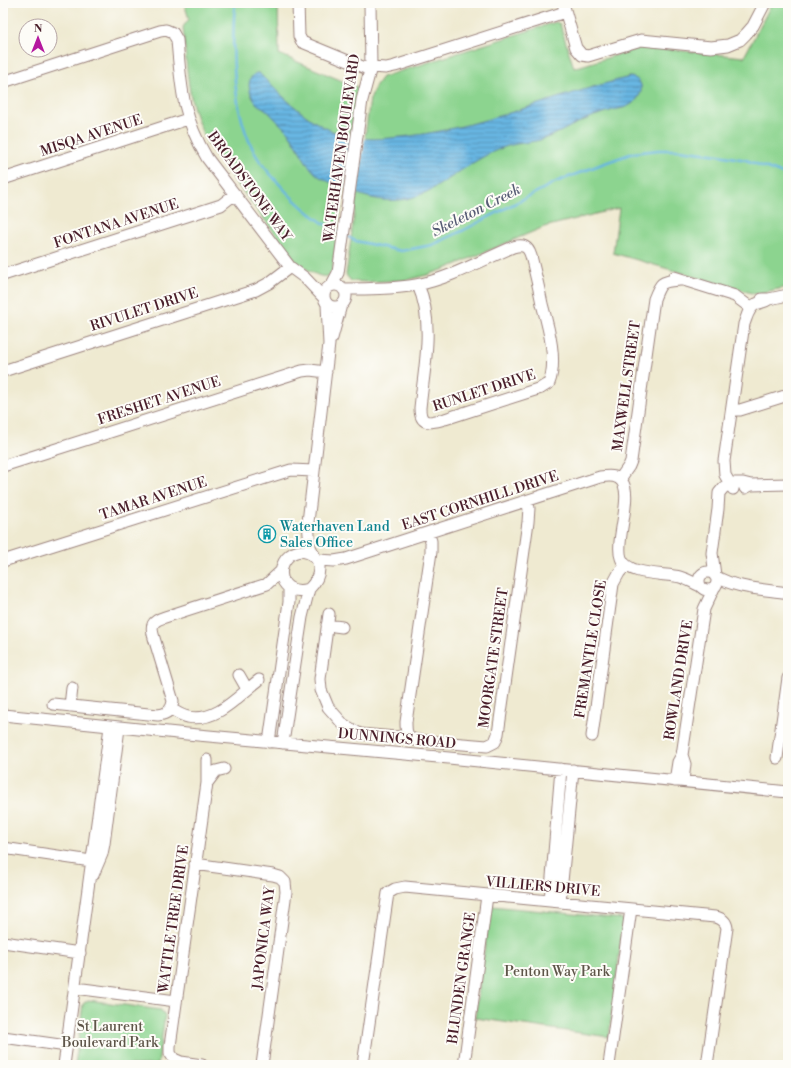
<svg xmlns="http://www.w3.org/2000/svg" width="791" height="1068" font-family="'Libre Bodoni',serif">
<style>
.park{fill:#8cd48f;stroke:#6b7a5d}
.water{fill:url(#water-rules);stroke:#596a86}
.pier{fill:#efead1}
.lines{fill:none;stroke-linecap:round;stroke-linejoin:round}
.stream{stroke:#68b6e2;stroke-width:2.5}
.minor-casing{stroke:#9c847e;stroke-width:13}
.minor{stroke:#fff;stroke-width:11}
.labels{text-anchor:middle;stroke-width:4;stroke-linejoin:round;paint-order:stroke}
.street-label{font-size:14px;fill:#4a1f2b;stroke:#fdfcf7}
.culture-label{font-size:14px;fill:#0d838f;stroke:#fdfcf7;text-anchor:start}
.park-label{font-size:14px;fill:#5e5549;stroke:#fdfcf7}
.water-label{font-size:15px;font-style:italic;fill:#565b74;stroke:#fdfcf7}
</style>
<defs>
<pattern id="water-rules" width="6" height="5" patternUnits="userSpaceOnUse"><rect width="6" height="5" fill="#68b6e2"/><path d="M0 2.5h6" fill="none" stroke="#5893b7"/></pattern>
</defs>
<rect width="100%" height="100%" fill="#fdfcf7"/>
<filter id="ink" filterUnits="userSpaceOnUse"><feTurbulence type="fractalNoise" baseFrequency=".025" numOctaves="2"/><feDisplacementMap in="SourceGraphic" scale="8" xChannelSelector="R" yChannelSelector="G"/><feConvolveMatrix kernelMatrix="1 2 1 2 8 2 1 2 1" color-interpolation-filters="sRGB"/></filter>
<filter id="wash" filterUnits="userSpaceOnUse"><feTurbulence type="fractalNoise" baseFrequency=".012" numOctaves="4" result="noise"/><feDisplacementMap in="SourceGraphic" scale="16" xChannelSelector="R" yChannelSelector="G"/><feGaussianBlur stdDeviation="0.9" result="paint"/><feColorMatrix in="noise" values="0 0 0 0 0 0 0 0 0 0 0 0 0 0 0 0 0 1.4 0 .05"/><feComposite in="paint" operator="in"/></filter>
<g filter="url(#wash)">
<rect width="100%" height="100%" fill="#efead1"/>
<path class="park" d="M184,3H278L279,54L359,88L354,116L332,272C332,273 328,276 327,276C318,279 301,265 295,260L216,156C187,114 188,77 183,27L189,19Z
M772,3H788V287L755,294L613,253L619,208L544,227L445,269L427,275L407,280L386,281L366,282L351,281L346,275L370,99L376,85L382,77L556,22L560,24L574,68L643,47L744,57Z
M492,906L623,919V924L609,1037L475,1018L490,909Z
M88,1000L161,1010L165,1015L158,1065H75L83,1004Z"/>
<path class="water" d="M256,73H259C284,98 314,129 350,137C370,141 391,138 410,136C486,126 556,95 630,77C647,79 643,98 630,105C625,108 619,109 613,110C604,113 595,115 587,119C571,125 557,135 540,140C528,143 514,143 502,148C444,171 423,220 353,192C342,187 330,183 320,177C306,167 300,149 290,135C287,130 282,126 278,122C274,118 269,112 265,109C263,107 259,106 257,104C250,96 244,80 256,73Z"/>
<path class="pier" d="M351,135L365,136L357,195L344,190Z"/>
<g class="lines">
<path class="stream" d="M235,3C231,50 232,113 256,155C262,166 272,176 281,186C298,205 317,221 340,233
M346,236L356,241L401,251L432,245L464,230L556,182L602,164L633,153L658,150H679L719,155L746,160L788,176"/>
</g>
</g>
<g filter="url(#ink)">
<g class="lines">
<defs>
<path id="minor" d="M298,3L299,36L302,42L370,70
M563,3L576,48L582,55L588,56L641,40L711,47L728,45L740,40L746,34L753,26L765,3
M371,67L386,68L395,66L565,12
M3,82L160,31L166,30L173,33L177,40C181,87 182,116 207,158L290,267L305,278L324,298
M3,179L188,119
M3,275L221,205L235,194
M674,277L735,296L751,308
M324 296a11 11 0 1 1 22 0a11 11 0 1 1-22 0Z
M331,286L338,273L362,100L371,67L370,3
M343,289C368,289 392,289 416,285C449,279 482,260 513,247C523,244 528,246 531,256C535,272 539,288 542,304C548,326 558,360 549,383L541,388L445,419C432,422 420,427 420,408C424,368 435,323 418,285
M762,299H769L788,295
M332,338L341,305
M3,371L256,290L269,283L290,267
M732,410H740L788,395
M3,466L302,371L310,370L326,372
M620,479L629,466L631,461L654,299C661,281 661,282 679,280
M745,488L751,485L788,484
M733,489L725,475L724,461L744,324C747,317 748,308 756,304C761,302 765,302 769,299
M428,533L431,541V552L406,722C406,731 406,737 415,740L487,746L495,742L498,734L528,522L529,508L526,501
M302,551C325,555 322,576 309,589C273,599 274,552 302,551Z
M314,555L310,547L308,522L329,344L327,305
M318,560L334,561L346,559L600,477C606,476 613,475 618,478C637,488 614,540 621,558C627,576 665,573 680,577C687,579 694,583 700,586
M3,561L291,470L314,471
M699 581a9 9 0 1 1 18 0a9 9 0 1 1-18 0Z
M715,575L712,553L718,509L719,493L724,487L732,483H743L751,485
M715,576C737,589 763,589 788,593
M329,614L320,679L321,690L328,707L343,724L360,734L396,737L408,735
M327,625L342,627
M239,675L247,689
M53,704L158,715C167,714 172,710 173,701L154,638C150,625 152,621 165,617L267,584L281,571
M70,706L72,688
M171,709C176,712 182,716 188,717C216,723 238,696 259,680
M3,715L187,734L449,758L788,792
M592,736L613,584L619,573L626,565
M269,742L289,602V588
M283,743L302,617L309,589
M682,755L685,764L683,781
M777,758L788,678
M675,781L678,762L682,755L704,609L714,588
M207,783L216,771L224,769
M3,848L98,862
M195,864L273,875L280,877L285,882L286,892L262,1065
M93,875L102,854L104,844L119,728
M550,901L561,769
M560,902L573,770
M3,942L80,953
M75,988L176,1001
M3,1037L67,1046
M174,1059L170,1053V1046L207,783V760
M174,1059L181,1062L202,1065
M64,1065L110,727
M363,1065L388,893L395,889L405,887L715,917C721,918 726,921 727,928L707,1065
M464,1065L487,896
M609,1065L631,909"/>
</defs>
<use href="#minor" class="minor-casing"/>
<use href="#minor" class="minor"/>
</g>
</g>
<defs>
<symbol id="building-ring" viewBox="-11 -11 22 22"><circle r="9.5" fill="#fdfcf7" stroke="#0f9aa8" stroke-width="1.5"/><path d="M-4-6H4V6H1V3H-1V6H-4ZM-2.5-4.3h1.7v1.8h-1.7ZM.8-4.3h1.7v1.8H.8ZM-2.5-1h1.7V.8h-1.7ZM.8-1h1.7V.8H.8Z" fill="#0f9aa8"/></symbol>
</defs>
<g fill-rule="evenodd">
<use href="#building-ring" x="257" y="524" width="20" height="20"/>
</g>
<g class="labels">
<g class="street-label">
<text transform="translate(91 135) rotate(-18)" y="5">MISQA AVENUE</text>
<text transform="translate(341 148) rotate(-82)" y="5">WATERHAVEN BOULEVARD</text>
<text transform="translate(250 186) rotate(54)" y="5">BROADSTONE WAY</text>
<text transform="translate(116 223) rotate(-18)" y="5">FONTANA AVENUE</text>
<text transform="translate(144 309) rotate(-18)" y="5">RIVULET DRIVE</text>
<text transform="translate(626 386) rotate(-82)" y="5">MAXWELL STREET</text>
<text transform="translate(484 390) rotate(-18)" y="5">RUNLET DRIVE</text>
<text transform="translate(159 400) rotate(-18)" y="5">FRESHET AVENUE</text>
<text transform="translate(153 498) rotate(-18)" y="5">TAMAR AVENUE</text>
<text transform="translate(480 500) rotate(-18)" y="5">EAST CORNHILL DRIVE</text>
<text transform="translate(590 649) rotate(-81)" y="5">FREMANTLE CLOSE</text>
<text transform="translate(493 658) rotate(-82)" y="5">MOORGATE STREET</text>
<text transform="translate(678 680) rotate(-81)" y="5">ROWLAND DRIVE</text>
<text transform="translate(397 738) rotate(5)" y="5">DUNNINGS ROAD</text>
<text transform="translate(543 886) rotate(5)" y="5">VILLIERS DRIVE</text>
<text transform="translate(173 919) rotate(-82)" y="5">WATTLE TREE DRIVE</text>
<text transform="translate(263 938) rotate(-83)" y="5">JAPONICA WAY</text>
<text transform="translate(461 978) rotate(-82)" y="5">BLUNDEN GRANGE</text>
</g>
<g class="culture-label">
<text x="280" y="531">Waterhaven Land<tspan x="280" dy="16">Sales Office</tspan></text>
</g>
<g class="park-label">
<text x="557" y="976">Penton Way Park</text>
<text x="110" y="1031">St Laurent<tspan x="110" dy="16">Boulevard Park</tspan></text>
</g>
<g class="water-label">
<text transform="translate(476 210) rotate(-27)" y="5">Skeleton Creek</text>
</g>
</g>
<rect width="791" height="1068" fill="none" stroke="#fdfcf7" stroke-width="16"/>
<g transform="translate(38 38)"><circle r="19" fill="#fdfcf7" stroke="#b5a4a5"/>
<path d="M0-3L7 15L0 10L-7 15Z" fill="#b5179e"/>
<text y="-6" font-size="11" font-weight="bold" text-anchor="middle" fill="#4a1f2b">N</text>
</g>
</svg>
